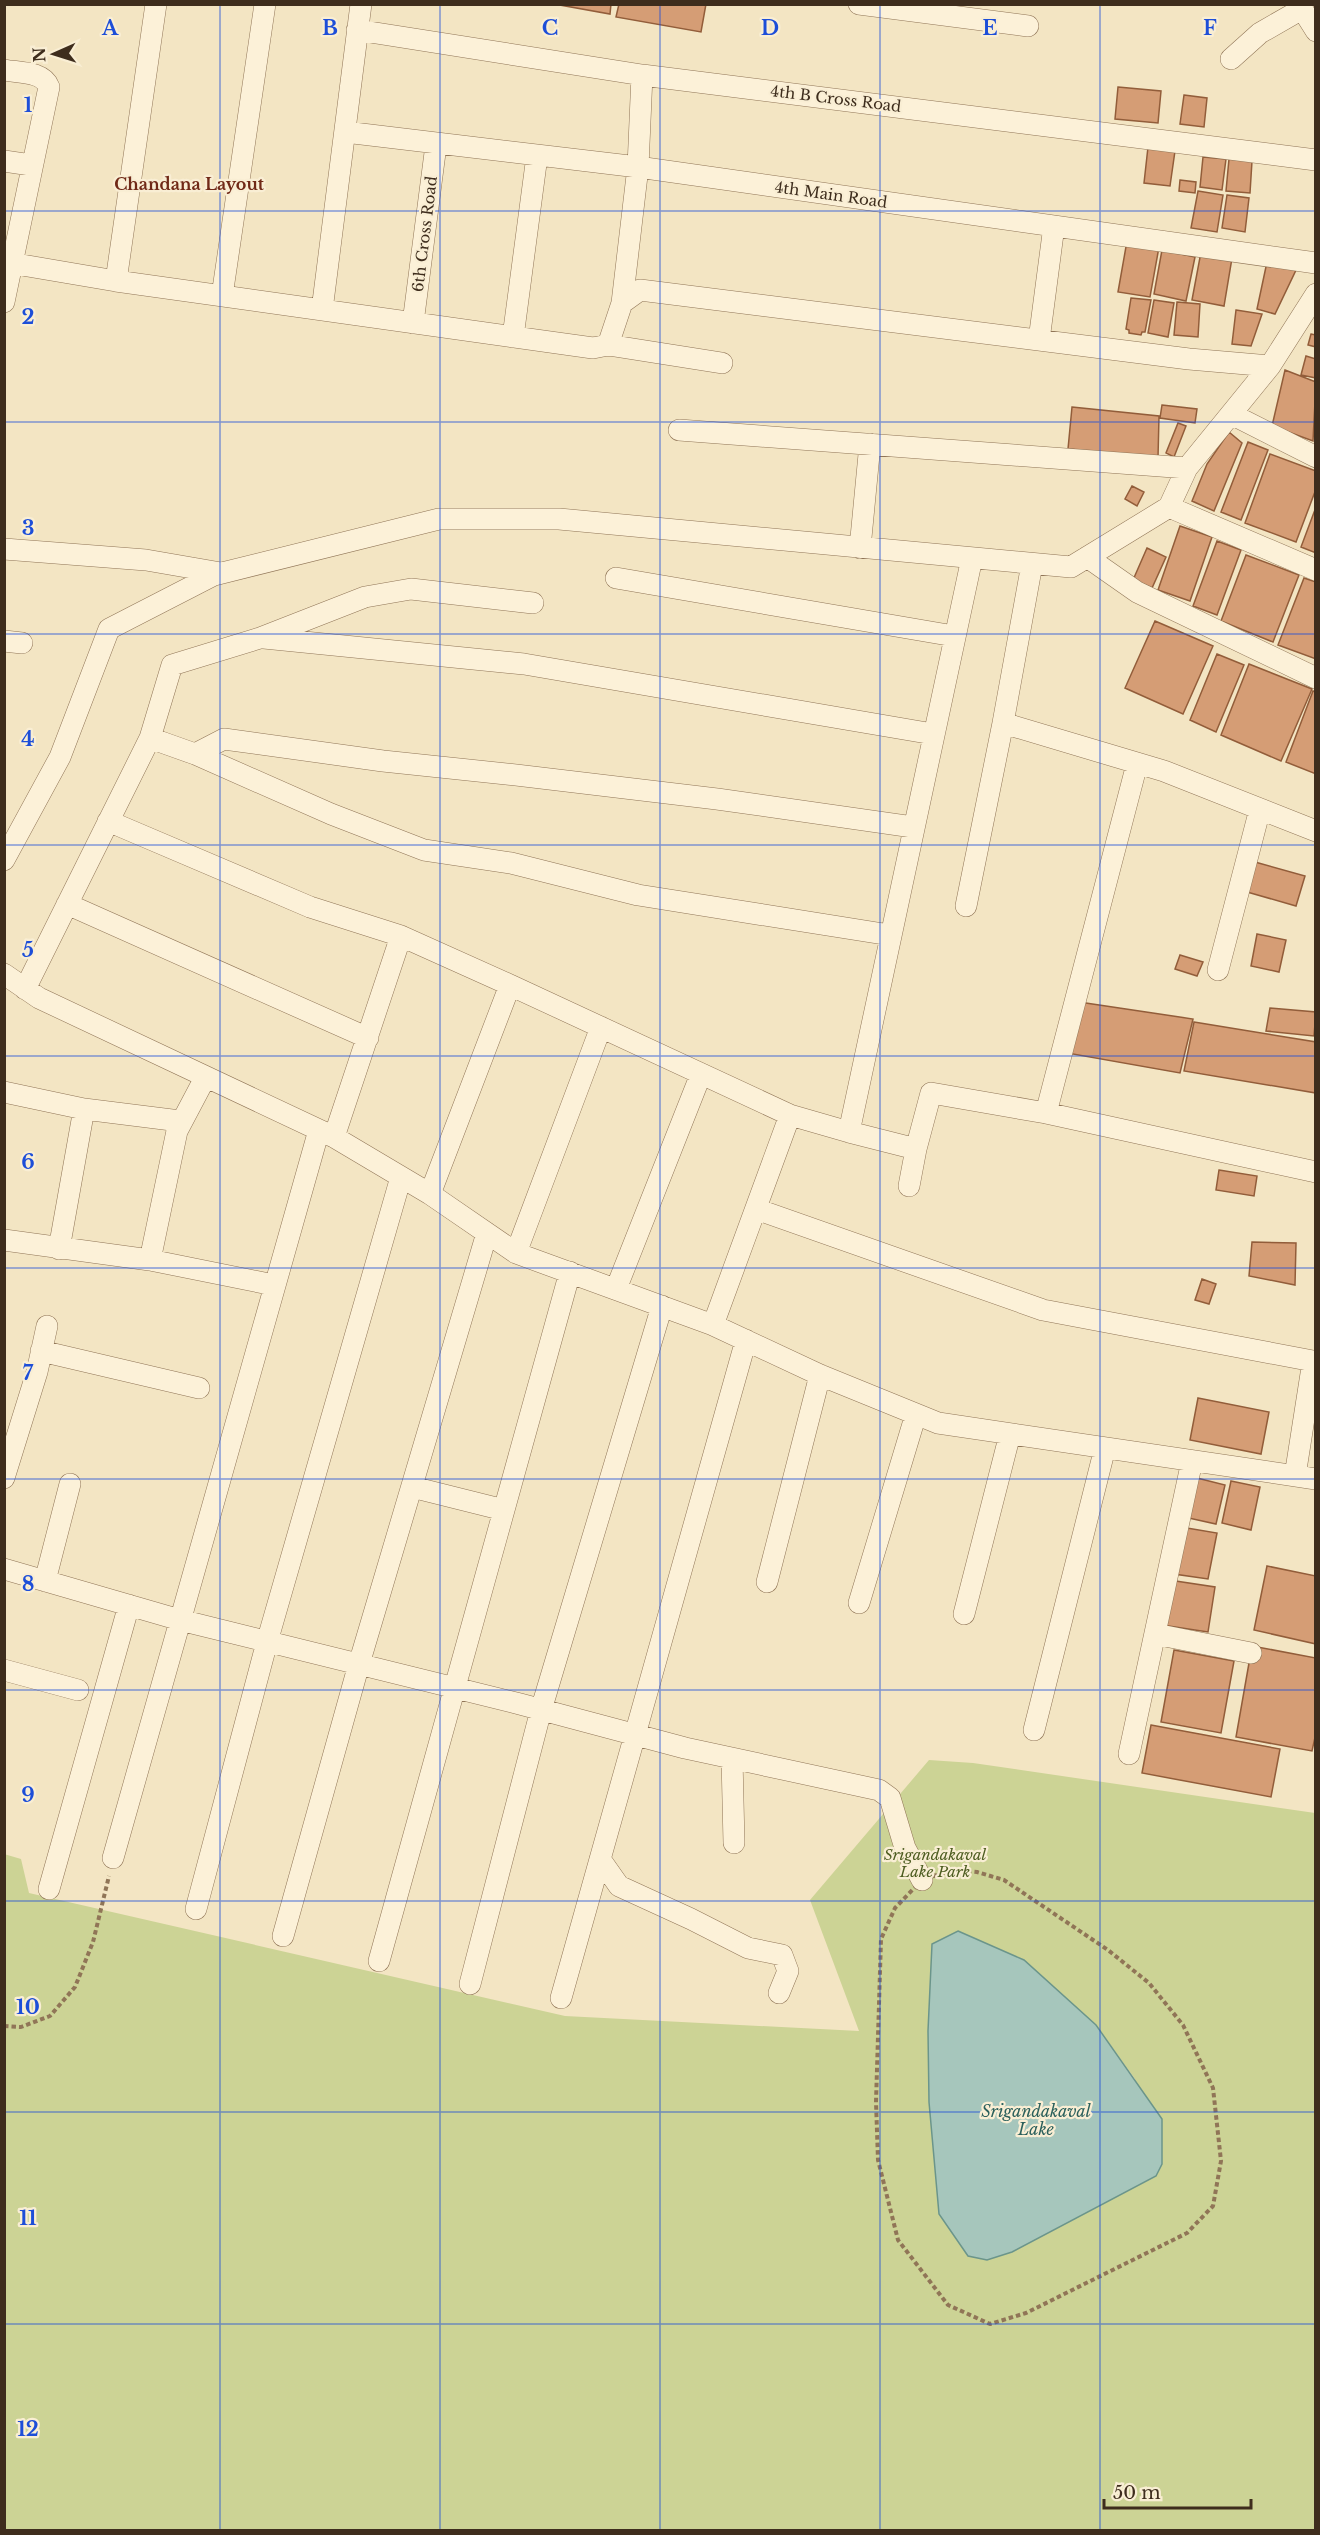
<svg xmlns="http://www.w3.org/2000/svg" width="1320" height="2535" font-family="'Libre Baskerville',serif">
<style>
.green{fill:#ccd395;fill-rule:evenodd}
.water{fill:#a6c6bc;stroke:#6b958b;stroke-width:1.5}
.building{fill:#d59d75;stroke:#925d3a;stroke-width:1.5}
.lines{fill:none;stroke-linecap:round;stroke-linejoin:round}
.minor-casing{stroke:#907557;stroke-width:22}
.path{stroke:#907557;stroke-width:4;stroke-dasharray:4.5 3;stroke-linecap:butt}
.minor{stroke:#fcf1d8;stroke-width:21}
.grid{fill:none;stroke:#1d4ed8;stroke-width:1.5;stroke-opacity:0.55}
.labels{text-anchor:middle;stroke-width:4.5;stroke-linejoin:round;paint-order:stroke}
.street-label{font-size:15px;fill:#3e2d1d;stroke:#f9eed4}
.park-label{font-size:15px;font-style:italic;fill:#4e5d21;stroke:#f9eed4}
.neighbourhood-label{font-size:16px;font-weight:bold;fill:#702917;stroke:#f9eed4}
.water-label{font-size:16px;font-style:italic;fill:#2b605c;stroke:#f9eed4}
.grid-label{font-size:20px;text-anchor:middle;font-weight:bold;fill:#1d4ed8;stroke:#f9eed4;stroke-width:4.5;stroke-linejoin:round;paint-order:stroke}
</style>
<rect width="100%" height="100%" fill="#f3e5c3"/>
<path class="green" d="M929,1760L973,1763L1315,1813V2530H5L4,1854L21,1859L29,1893L565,2016L859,2031L810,1900ZM958,1931L1024,1960L1096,2025L1135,2079L1156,2176L1012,2252L939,2214L929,2102L928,2031L932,1944Z"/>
<path class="water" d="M958,1931L1024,1960L1096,2025L1162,2119V2164L1156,2176L1012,2252L987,2260L968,2256L939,2214L929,2102L928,2031L932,1944Z"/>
<path class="building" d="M554,4H611L610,14Z
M619,4H706L701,32L616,17Z
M1118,87L1161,91L1158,123L1115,119Z
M1184,95L1207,98L1204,127L1180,124Z
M1148,147L1175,151L1170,186L1144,183Z
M1203,157L1226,159L1222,190L1200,187Z
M1229,159L1252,161L1250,193L1226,191Z
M1180,180L1196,182L1195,193L1179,191Z
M1198,191L1223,195L1217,232L1191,228Z
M1227,195L1249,198L1245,232L1222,228Z
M1127,241L1159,247L1150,297L1118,292Z
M1162,250L1195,257L1186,301L1154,294Z
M1201,252L1232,258L1224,306L1192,300Z
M1267,262L1297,268L1275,314L1257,309Z
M1131,298L1151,300L1145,332H1142L1141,335L1129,333V330L1126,329Z
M1154,300L1174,303L1168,337L1148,333Z
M1177,302L1200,304L1198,337L1174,335Z
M1236,310L1262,314L1251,346L1232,344Z
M1311,334L1316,335V347L1308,345Z
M1306,356L1316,359V378L1301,375Z
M1285,370L1316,382L1313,441L1272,426Z
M1162,405L1197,409L1195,423L1160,418Z
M1072,407L1159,416L1158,458L1068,449Z
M1178,423L1186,426L1174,457L1166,453Z
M1229,432L1242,443L1214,511L1192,501L1207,464Z
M1248,442L1268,450L1241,520L1221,512Z
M1270,454L1316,471V489L1296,542L1245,523Z
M1132,486L1144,492L1137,506L1125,499Z
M1316,507V553L1301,547Z
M1180,526L1212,537L1190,601L1158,590Z
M1217,541L1241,550L1217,615L1193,606Z
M1147,548L1166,557L1152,588L1133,580Z
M1246,555L1299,575L1273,642L1221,621Z
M1304,578L1316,582V659L1278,645Z
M1155,621L1213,646L1183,714L1125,688Z
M1217,654L1244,665L1216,732L1190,720Z
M1249,664L1312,689L1281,761L1221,735Z
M1313,691L1316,692V774L1286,762Z
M1255,862L1305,876L1296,906L1247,892Z
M1257,934L1286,940L1279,972L1251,966Z
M1180,955L1203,962L1197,976L1175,969Z
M1079,1002L1193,1019L1180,1073L1067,1053Z
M1270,1008L1316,1012L1314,1036L1266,1031Z
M1194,1022L1316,1042V1093L1184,1071Z
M1219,1170L1257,1176L1254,1196L1216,1190Z
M1252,1242L1296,1243L1295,1285L1249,1276Z
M1202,1279L1216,1284L1209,1304L1195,1300Z
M1198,1398L1269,1412L1261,1454L1190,1440Z
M1193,1477L1225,1485L1216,1524L1184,1517Z
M1231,1481L1260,1487L1251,1530L1222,1523Z
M1181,1527L1217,1533L1208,1579L1174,1574Z
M1267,1566L1316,1576V1644L1254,1630Z
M1169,1580L1215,1587L1208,1632L1162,1625Z
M1252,1646L1316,1658V1733L1312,1751L1236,1737Z
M1174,1650L1234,1661L1221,1733L1161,1722Z
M1151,1725L1280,1749L1271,1797L1142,1773Z"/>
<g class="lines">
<defs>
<path id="minor" d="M859,4L1028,26
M1299,4L1316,31
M357,30L642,75L1316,160
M1231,59L1260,33L1302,9
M4,70C19,73 43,71 49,87L4,302
M345,132L638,167L1316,263
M4,161L31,165
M4,262L116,281L593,348L608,345L622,303L640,290L1189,359L1270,366
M116,281L156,4
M222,296L265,4
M622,303L638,167L642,75
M322,310L361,4
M413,323L436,145
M513,337L537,156
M1039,340L1054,226
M608,345L722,363
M1233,415L1316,457
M679,430L1187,468
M1169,507L1316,570
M860,548L870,444
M4,549L146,560L221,573
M1087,557L1137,592L1316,678
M616,578L954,636
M533,603L411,589L365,597L260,638L172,665L150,738L195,754L224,739L383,761L516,775L717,799L913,827
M264,638L524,664L933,734
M4,641L22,643
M1003,723L1032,564
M195,754L331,814L424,850L511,863L638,895L890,935
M108,821L310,907L401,936L334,1137
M4,860L60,757L109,629L214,575L439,519H559L1071,567L1169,507L1187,468L1270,366L1316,294
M67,904L368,1038
M966,906L1003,723L1164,771L1316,831
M401,936L510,985L430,1194
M1218,970L1260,809
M4,974L39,998L334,1137L430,1194L516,1253L713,1325L820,1375L938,1423L1316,1479
M510,985L790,1115
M25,989L150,738
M4,1092L84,1109L59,1249
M84,1109L180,1121
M1046,1113L1316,1172
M849,1132L916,1149
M909,1186L916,1149L931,1093L1046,1113L1137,764
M756,1209L1043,1310L1313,1361L1295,1476
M4,1240L150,1260L274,1285
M516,1253L601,1027
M150,1260L177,1131L205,1078
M616,1289L701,1074
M713,1325L790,1115L849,1132L972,558
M41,1351L199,1388
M4,1478L37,1372L47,1326
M412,1487L504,1510
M4,1569L180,1620L520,1704L685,1748L879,1790L890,1798L905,1848L922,1880
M45,1581L70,1484
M767,1582L820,1375
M859,1603L916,1414
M964,1614L1010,1434
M1155,1634L1251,1653
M4,1670L78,1690
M1034,1730L1105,1448
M1129,1754L1192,1461
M732,1758L734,1843
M113,1858L319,1130
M600,1859L619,1886L691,1919L748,1948L782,1955L788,1971L779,1993
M49,1889L129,1605
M196,1909L267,1642L401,1177
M283,1936L359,1664L487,1233
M379,1961L570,1272
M470,1984L541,1710L662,1306
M561,1998L746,1340"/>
</defs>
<use href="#minor" class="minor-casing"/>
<path class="path" d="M952,1870L977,1872L1004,1880L1108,1950L1149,1983L1183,2025L1213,2088L1221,2161L1213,2206L1187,2233L1026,2313L990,2324L948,2305L898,2240L878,2160L876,2102L881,1939L895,1908L922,1880Z
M4,2026L21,2027L50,2016L75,1987L93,1942L109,1876"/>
<use href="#minor" class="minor"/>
</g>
<path class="grid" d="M220,4V2530M440,4V2530M660,4V2530M880,4V2530M1100,4V2530M4,211H1316M4,422H1316M4,634H1316M4,845H1316M4,1056H1316M4,1268H1316M4,1479H1316M4,1690H1316M4,1901H1316M4,2112H1316M4,2324H1316"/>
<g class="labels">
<g class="street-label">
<text transform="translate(836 99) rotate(7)" y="5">4th B Cross Road</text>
<text transform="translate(831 195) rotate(8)" y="5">4th Main Road</text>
<text transform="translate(425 234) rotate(-83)" y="5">6th Cross Road</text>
</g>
<g class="park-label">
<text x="935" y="1860">Srigandakaval<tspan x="935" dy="17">Lake Park</tspan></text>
</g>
<g class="neighbourhood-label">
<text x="189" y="190">Chandana Layout</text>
</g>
<g class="water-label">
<text x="1036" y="2117">Srigandakaval<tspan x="1036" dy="18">Lake</tspan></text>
</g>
</g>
<g class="grid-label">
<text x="110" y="35">A</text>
<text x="330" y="35">B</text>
<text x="550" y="35">C</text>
<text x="770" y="35">D</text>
<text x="990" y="35">E</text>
<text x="1210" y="35">F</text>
<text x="28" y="112">1</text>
<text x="28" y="324">2</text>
<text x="28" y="535">3</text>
<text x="28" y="746">4</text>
<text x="28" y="957">5</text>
<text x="28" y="1169">6</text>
<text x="28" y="1380">7</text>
<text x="28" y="1591">8</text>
<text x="28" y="1802">9</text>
<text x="28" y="2014">10</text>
<text x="28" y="2225">11</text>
<text x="28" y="2436">12</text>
</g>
<rect width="1320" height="2535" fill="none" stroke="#3e2d1d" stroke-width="12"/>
<g transform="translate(54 54) rotate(267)" stroke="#f9eed4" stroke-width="4.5" paint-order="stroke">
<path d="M0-4.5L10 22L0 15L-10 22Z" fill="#3e2d1d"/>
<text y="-9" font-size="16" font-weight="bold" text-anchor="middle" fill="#3e2d1d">N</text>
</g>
<path d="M1104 2499v9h147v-9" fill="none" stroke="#3e2d1d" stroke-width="3"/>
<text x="1113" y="2499" font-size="18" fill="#3e2d1d" stroke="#f9eed4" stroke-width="4.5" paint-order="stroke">50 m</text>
</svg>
